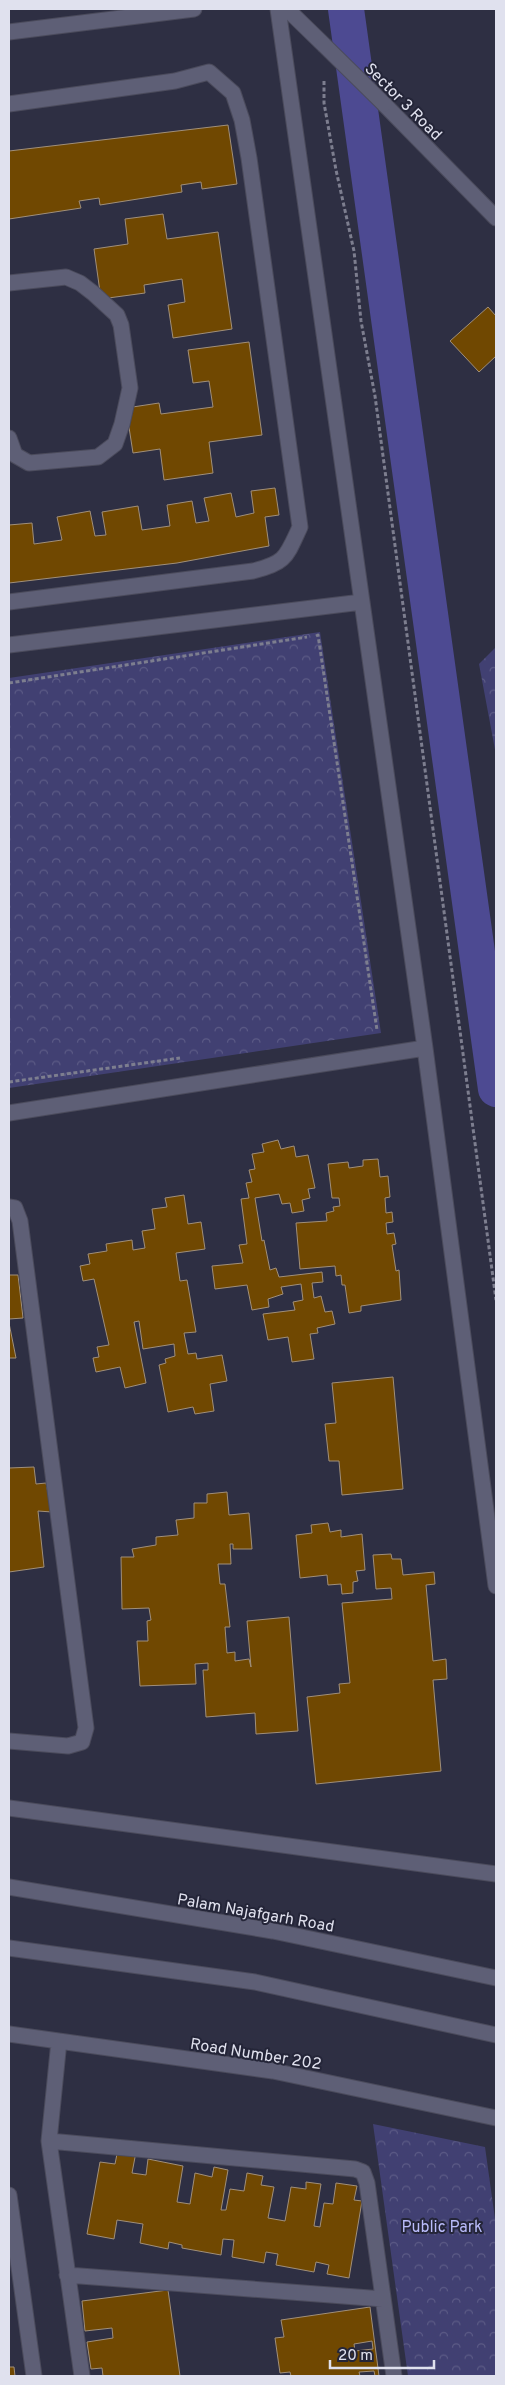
<svg xmlns="http://www.w3.org/2000/svg" width="505" height="2385" font-family="Overpass,sans-serif">
<style>
.park{fill:url(#park-crowns)}
.lines{fill:none;stroke-linecap:round;stroke-linejoin:round}
.canal{stroke:#4d4a92;stroke-width:36}
.building{fill:#704801;stroke:#a08f7a;fill-rule:evenodd}
.street-casing{stroke:#4b4b5c;stroke-width:17}
.secondary-casing{stroke:#4b4b5c;stroke-width:17}
.path{stroke:#7d7e8f;stroke-width:3;stroke-dasharray:4 2.5;stroke-linecap:butt}
.street{stroke:#5e5f76;stroke-width:15}
.secondary{stroke:#5e5f76;stroke-width:15}
.street-bridge-casing{stroke:#4b4b5c;stroke-width:17;stroke-linecap:butt}
.street-bridge{stroke:#5e5f76;stroke-width:15}
.labels{text-anchor:middle;stroke-width:4;stroke-linejoin:round;paint-order:stroke}
.street-label{font-size:16px;fill:#e0e1ee;stroke:#242538}
.park-label{font-size:16px;fill:#babcfb;stroke:#242538}
</style>
<defs>
<pattern id="park-crowns" width="20" height="18" patternUnits="userSpaceOnUse" patternTransform="scale(1.25)"><rect width="20" height="18" fill="#414072"/><path d="M2 6a3 3 0 1 1 6 0M12 15a3 3 0 1 1 6 0" fill="none" stroke="#5c5b86"/></pattern>
</defs>
<rect width="100%" height="100%" fill="#2e2f43"/>
<path class="park" d="M320,632L381,1033L9,1088V678Z
M496,647V755L479,664Z
M373,2124L485,2147L496,2226V2376H408Z"/>
<g class="lines">
<path class="canal" d="M346,9L496,1089"/>
</g>
<path class="building" d="M228,125L237,184L202,189L201,182L181,185L182,192L100,205L99,198L79,201L81,208L9,219V151Z
M163,214L167,239L218,232L232,329L173,338L168,305L185,302L182,279L144,285L145,293L101,299L94,249L128,244L125,219Z
M488,307L496,316V356L479,372L450,341Z
M249,342L262,435L209,442L213,473L164,480L160,449L133,453L126,408L159,403L161,414L213,407L209,381L193,383L188,350Z
M275,488L279,515L265,517L269,546L177,563L9,583V525L32,523L34,544L62,540L57,517L90,511L95,536L106,535L102,512L138,506L142,530L170,526L167,505L192,501L196,523L209,521L204,498L231,493L236,517L254,513L251,491Z
M278,1140L281,1149L294,1146L296,1157L308,1155L315,1188L308,1189L310,1198L302,1200L304,1211L292,1213L290,1203L282,1204L279,1194L255,1198L262,1241L264,1240L270,1270L276,1268L279,1277L322,1272L323,1282L312,1283L314,1298L321,1296L325,1312L332,1311L335,1324L317,1328L318,1333L310,1334L314,1359L292,1362L288,1337L268,1340L263,1314L295,1310L293,1302L303,1300L301,1284L281,1287L283,1294L268,1299L269,1307L252,1310L247,1285L215,1289L212,1266L243,1263L239,1245L247,1244L241,1199L249,1198L246,1183L252,1182L249,1170L255,1169L252,1154L264,1152L262,1144Z
M378,1159L380,1177L388,1176L390,1197L385,1198L386,1213L392,1212L393,1222L386,1223L387,1234L394,1233L396,1244L392,1245L396,1271L399,1270L401,1300L361,1306V1311L349,1313L345,1285H342L341,1275L336,1276L335,1266L300,1269L296,1223L327,1221L326,1213L334,1211L333,1207L340,1206L339,1198H332L328,1164L348,1162L349,1168L363,1166V1160Z
M184,1195L188,1224L201,1222L205,1249L176,1253L180,1281L187,1280L196,1332L184,1333L188,1354L196,1353L197,1359L222,1355L227,1381L210,1384L214,1411L195,1414L193,1407L168,1412L159,1365L166,1363L165,1359L175,1356L174,1344L143,1349L139,1321L134,1322L146,1383L125,1388L120,1367L96,1372L93,1358L99,1357L97,1347L109,1345L94,1279L83,1281L80,1266L90,1264L88,1254L107,1251L106,1244L132,1240L133,1250L145,1248L142,1231L155,1229L152,1209L167,1207L165,1198Z
M9,1275H18L23,1318L9,1319Z
M9,1323L16,1358H9Z
M393,1377L403,1489L342,1495L339,1461H329L325,1424L336,1423L332,1383Z
M34,1467L36,1484L46,1483L52,1512L38,1511L44,1567L9,1572V1468Z
M227,1492L229,1515L249,1513L252,1549H233V1544H230L231,1564H218L220,1584H225L230,1627H225L227,1653L235,1652V1661L249,1659L251,1667L247,1621L289,1617L298,1731L256,1734L255,1713L206,1717L203,1670H208V1663L195,1664L196,1684L140,1686L137,1641H148L147,1621L151,1620L149,1608L122,1609L121,1557H134L132,1549L156,1545V1537L178,1535L176,1520L194,1518V1503H207V1494Z
M328,1523L330,1532L341,1530V1537L362,1534L365,1570L356,1571L358,1581L353,1582V1593L342,1594L341,1584L328,1585L327,1575L300,1578L296,1535L312,1533L311,1525Z
M391,1554L392,1559H401L403,1575L434,1572L435,1584L426,1585L433,1661L446,1659L447,1679L433,1680L441,1771L316,1784L307,1697L340,1693L339,1684L350,1683L342,1603L392,1599L391,1588L376,1589L373,1555Z
M118,2149L136,2152L132,2173L146,2175L148,2159L183,2166L177,2202L190,2204L195,2173L212,2177L214,2167L228,2170L221,2210H226L230,2189L244,2191L247,2173L263,2176L261,2185L274,2187L268,2218L285,2221L291,2187L306,2189V2182L321,2184L314,2226L320,2227L324,2203L333,2204L336,2183L357,2186L354,2200L362,2201L349,2278L327,2274L329,2265L316,2262L314,2272L276,2265L278,2254L266,2252L264,2263L232,2257L234,2240L223,2239L221,2255L182,2248V2245L169,2242L168,2249L140,2243L143,2224L117,2220L114,2239L87,2234L100,2162L115,2164Z
M168,2290L180,2376H103L102,2368L91,2369L87,2342L113,2338L112,2328L85,2331L82,2301Z
M370,2307L379,2376H375L374,2371L359,2372L360,2376H291L290,2372L280,2373L275,2338L284,2337L281,2320ZM372,2341L373,2349L355,2351L354,2344Z
M9,2367H14L15,2376H9Z"/>
<g class="lines">
<defs>
<path id="street" d="M278,9L362,602
M287,9L324,45
M9,32L194,9
M9,104L175,81L209,72L233,93L242,120L249,158L300,527C286,557 286,563 253,571L9,602
M384,104L496,218
M9,283L66,277L80,283L93,293L117,315L121,325L130,388L122,424L115,444L98,457L29,463L15,455L9,438
M9,645L362,602L425,1048L496,1586
M9,1113L425,1048
M9,1207L15,1208L20,1221L86,1728L82,1742L68,1746L9,1741
M9,1808L496,1874
M9,2034L273,2071L496,2118
M59,2041L49,2141L82,2376
M49,2141L355,2169L363,2172L367,2183L394,2376
M9,2195L34,2376
M67,2275L383,2299"/>
<path id="secondary" d="M9,1887L273,1931L496,1978
M9,1948L255,1982L496,2035"/>
</defs>
<use href="#street" class="street-casing"/>
<use href="#secondary" class="secondary-casing"/>
<path class="path" d="M324,81V103L336,170L354,251L361,321L375,396L496,1300
M316,636L318,635L377,1030
M9,683L307,637
M9,1082L180,1058"/>
<use href="#street" class="street"/>
<use href="#secondary" class="secondary"/>
<defs>
<path id="street-bridge" d="M324,45L384,104"/>
</defs>
<use href="#street-bridge" class="street-bridge-casing"/>
<use href="#street-bridge" class="street-bridge"/>
</g>
<g class="labels">
<g class="street-label">
<text transform="translate(404 101) rotate(45)" y="6">Sector 3 Road</text>
<text transform="translate(256 1912) rotate(10)" y="6">Palam Najafgarh Road</text>
<text transform="translate(256 2053) rotate(9)" y="6">Road Number 202</text>
</g>
<g class="park-label">
<text x="442" y="2232">Public Park</text>
</g>
</g>
<rect width="505" height="2385" fill="none" stroke="#e0e1ee" stroke-width="20"/>
<path d="M330 2360v8h104v-8" fill="none" stroke="#e0e1ee" stroke-width="2.5"/>
<text x="338" y="2360" font-size="15" fill="#e0e1ee" stroke="#242538" stroke-width="4" paint-order="stroke">20 m</text>
</svg>
